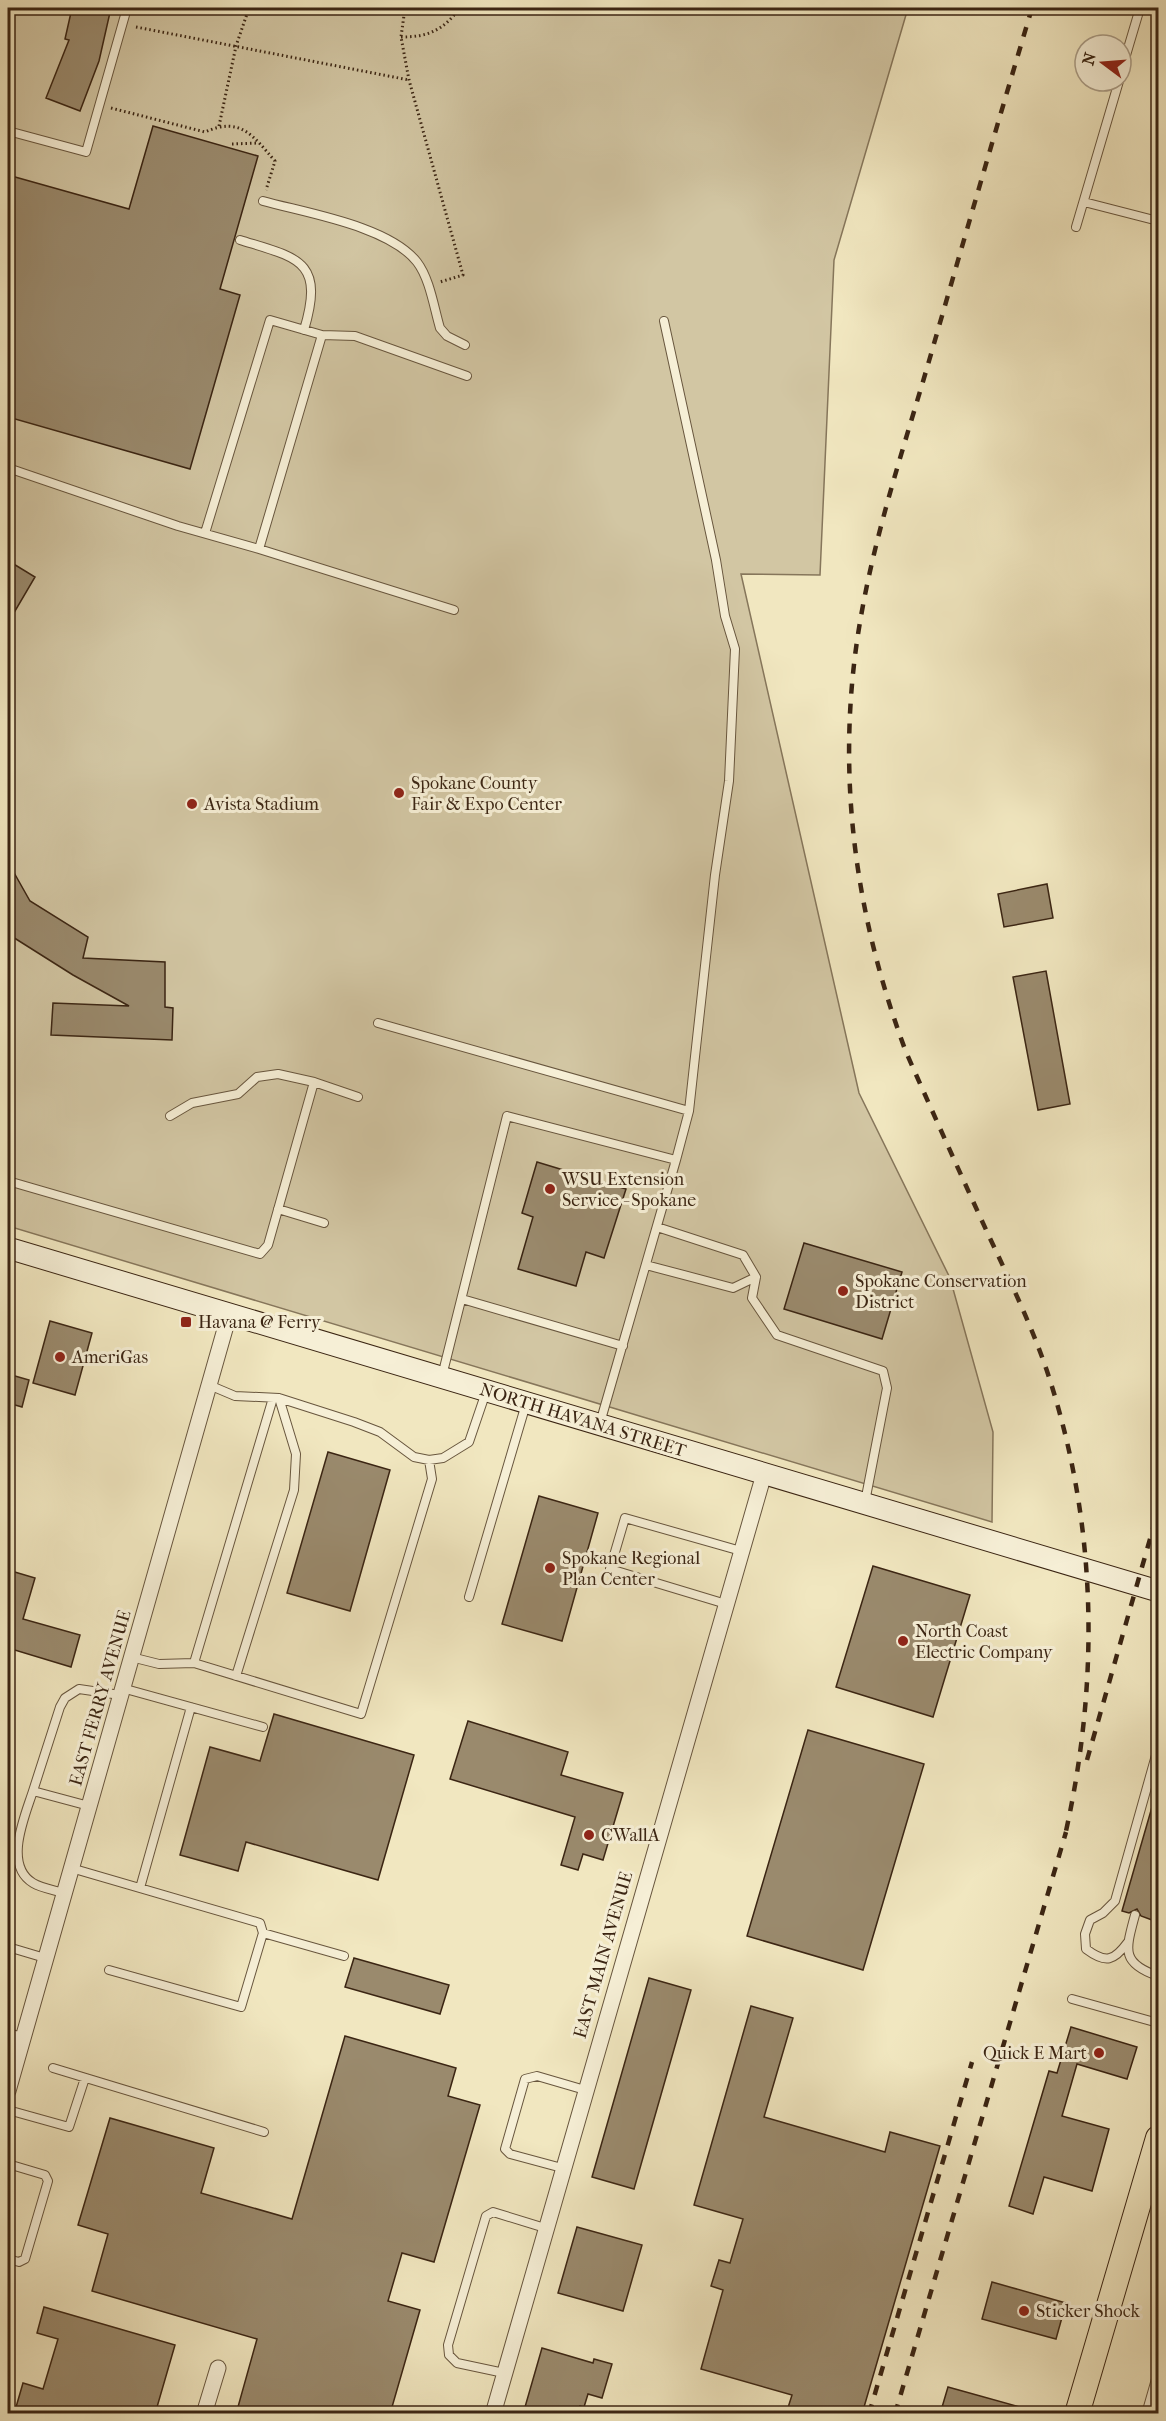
<svg xmlns="http://www.w3.org/2000/svg" width="1166" height="2421" font-family="'IM FELL French Canon',serif">
<style>
.green{fill:#d2c6a3;stroke:#86765b;stroke-width:1.5}
.building{fill:#9a8a6d;stroke:#3b2513;stroke-width:1.5}
.lines{fill:none;stroke-linecap:round;stroke-linejoin:round}
.lane-casing{stroke:#68563e;stroke-width:10}
.street-casing{stroke:#68563e;stroke-width:17}
.secondary-casing{stroke:#3b2513;stroke-width:23}
.primary-casing{stroke:#3b2513;stroke-width:26}
.path{stroke:#3b2513;stroke-width:3;stroke-dasharray:1.5 3;stroke-linecap:butt}
.lane{stroke:#f6efd6;stroke-width:8}
.street{stroke:#f6efd6;stroke-width:15}
.secondary{stroke:#f6efd6;stroke-width:21}
.primary{stroke:#f1e7c0;stroke-width:24}
.rail{stroke:#3b2513;stroke-width:4.5;stroke-dasharray:10 10;stroke-linecap:butt}
.poi-dot{fill:#8f2418;stroke:#f6efd6;stroke-width:2}
.labels{text-anchor:middle;stroke-width:6;stroke-linejoin:round;paint-order:stroke}
.poi-label{font-size:18px;fill:#3b2513;stroke:#f6efd6;text-anchor:start}
.street-label{font-size:18px;fill:#3b2513;stroke:#f6efd6}
</style>
<rect width="100%" height="100%" fill="#f1e7c0"/>
<filter id="stains"><feTurbulence type="fractalNoise" baseFrequency=".00333" numOctaves="4"/><feColorMatrix values="0 0 0 0 .2 0 0 0 0 .09 0 0 0 0 .02 0 0 0 .5 -.17"/></filter>
<radialGradient id="worn" r=".72"><stop offset=".6" stop-color="#630" stop-opacity="0"/><stop offset="1" stop-color="#630" stop-opacity=".3"/></radialGradient>
<path class="green" d="M8,8H908L834,260L820,575L741,574L859,1093L950,1278L993,1432L992,1522L8,1226Z"/>
<path class="building" d="M72,8H111L99,61L80,111L46,98L69,40L65,39Z
M153,126L258,156L220,289L240,295L190,469L8,417V175L129,209Z
M12,563L35,577L8,623V571Z
M8,862L30,901L88,937L83,958L165,962V1007L173,1008L172,1040L51,1035L53,1003L129,1006L73,975L8,934Z
M1047,884L1053,918L1004,927L998,894Z
M1046,971L1070,1104L1038,1110L1013,977Z
M537,1162L626,1189L604,1258L586,1252L576,1286L518,1269L533,1217L522,1213Z
M804,1243L902,1272L882,1339L784,1309Z
M50,1321L92,1333L75,1395L33,1383Z
M8,1374L29,1380L22,1407L8,1403Z
M328,1452L390,1470L350,1611L287,1593Z
M539,1496L598,1513L562,1641L502,1624Z
M873,1566L970,1595L933,1717L836,1687Z
M8,1570L35,1578L23,1619L80,1635L71,1667L8,1648Z
M274,1714L414,1755L378,1880L246,1842L238,1871L180,1855L210,1747L260,1761Z
M468,1721L568,1752L561,1775L623,1793L603,1860L583,1854L578,1870L561,1865L575,1817L450,1779Z
M808,1730L924,1764L863,1970L747,1936Z
M1154,1800H1158V1898L1152,1920L1141,1916L1137,1909L1129,1913L1122,1911Z
M354,1958L449,1985L440,2014L345,1987Z
M649,1978L691,1990L634,2189L592,2177Z
M751,2006L793,2018L764,2117L885,2152L890,2132L940,2146L862,2414H786L792,2395L701,2369L723,2290L711,2286L719,2260L730,2263L743,2219L694,2205Z
M1071,2027L1137,2047L1127,2079L1077,2064L1062,2116L1109,2129L1092,2191L1044,2177L1033,2214L1009,2206L1049,2071L1057,2073Z
M345,2036L456,2068L448,2096L480,2105L434,2262L402,2253L388,2301L420,2310L390,2414H236L257,2339L92,2291L108,2234L78,2225L110,2118L214,2148L201,2193L292,2219Z
M577,2227L642,2245L623,2311L558,2293Z
M992,2282L1066,2303L1056,2339L982,2319Z
M44,2307L175,2345L155,2414H14L23,2383L43,2389L58,2339L37,2333Z
M542,2348L593,2363L594,2359L612,2364L602,2398L588,2394L584,2407L580,2406L578,2414H523Z
M948,2387L1027,2409L1026,2414H940Z"/>
<g class="lines">
<defs>
<path id="lane" d="M1121,72L1140,8
M8,131L86,152L127,8
M263,201C306,213 389,226 417,262C430,279 434,308 440,328L447,336L465,345
M1084,202L1158,221
M1076,227L1119,81
M240,240C298,258 325,260 304,330
M322,335L355,336L467,376
M8,468L178,526L259,549L322,335L270,320L205,533
M259,549L454,610
M378,1023L689,1111L715,875L729,781L735,649L725,616L716,560L664,321
M170,1116L192,1103L238,1094L257,1077L278,1074L314,1082
M676,1160L689,1111
M8,1181L260,1254L268,1245L314,1082L358,1097
M278,1209L324,1223
M657,1227L743,1255L756,1277L752,1298L777,1335L883,1371L887,1388L865,1502
M646,1265L733,1288L756,1277
M462,1299L623,1346
M442,1376L507,1116L676,1160L600,1423
M209,1385L235,1396L279,1398L354,1422L380,1432L414,1457L429,1460L443,1458L469,1442L486,1392
M469,1597L526,1404
M726,1604L610,1569L625,1518L741,1551
M131,1657L159,1664L194,1663L361,1714L432,1479L429,1460
M194,1663L273,1398
M236,1676L294,1490L296,1454L279,1398
M122,1688L263,1727
M33,1791C25,1816 3,1865 33,1883C41,1888 54,1890 64,1893
M89,1806L33,1791L60,1707L65,1698L79,1689L120,1695
M71,1868L260,1923L263,1933L241,2007L109,1970
M140,1888L191,1707
M1135,1915C1126,1949 1120,1963 1158,1976
M263,1933L344,1956
M1128,1942C1114,1961 1106,1964 1086,1949L1085,1934L1090,1920L1103,1913L1115,1901L1158,1748
M8,1947L45,1958
M1072,1999L1158,2023
M8,2033L23,2037
M53,2068L264,2132
M8,2110L69,2127L85,2078
M8,2164L45,2175L48,2181L25,2259L19,2262L8,2259
M562,2168L510,2154L505,2149L525,2079L537,2076L585,2090
M8,2308L10,2300
M504,2373L457,2363L449,2355L448,2345L486,2216L493,2212L545,2228
M1146,2414L1158,2372"/>
<path id="street" d="M8,2091L229,1315
M204,2414L218,2368
M493,2414L764,1474"/>
<path id="secondary" d="M8,1248L1158,1591"/>
<path id="primary" d="M1077,2414L1158,2138"/>
</defs>
<use href="#lane" class="lane-casing"/>
<use href="#street" class="street-casing"/>
<use href="#secondary" class="secondary-casing"/>
<use href="#primary" class="primary-casing"/>
<path class="path" d="M405,8L401,37L409,80L463,275L440,282
M136,27L409,80
M401,37C429,37 443,30 460,8
M111,108L205,132C241,116 253,136 275,161L266,190
M219,126L236,46L249,8
M232,144L259,143"/>
<use href="#lane" class="lane"/>
<use href="#street" class="street"/>
<use href="#secondary" class="secondary"/>
<use href="#primary" class="primary"/>
<path class="rail" d="M1032,8C997,125 963,243 929,361C904,447 875,533 860,622C835,769 854,913 906,1052C933,1113 960,1173 988,1234C1009,1279 1031,1324 1047,1371C1098,1525 1100,1683 1064,1840
M1087,1760L1158,1511
M869,2414L972,2062
M895,2414L1066,1832"/>
</g>
<g class="poi-dot">
<circle cx="399" cy="793" r="6"/>
<circle cx="192" cy="804" r="6"/>
<circle cx="550" cy="1189" r="6"/>
<circle cx="843" cy="1291" r="6"/>
<rect x="180" y="1316" width="12" height="12" rx="3"/>
<circle cx="60" cy="1357" r="6"/>
<circle cx="550" cy="1568" r="6"/>
<circle cx="903" cy="1641" r="6"/>
<circle cx="589" cy="1835" r="6"/>
<circle cx="1099" cy="2053" r="6"/>
<circle cx="1024" cy="2311" r="6"/>
</g>
<g class="labels">
<g class="poi-label">
<text x="411" y="789">Spokane County<tspan x="411" dy="21">Fair &amp; Expo Center</tspan></text>
<text x="204" y="810">Avista Stadium</text>
<text x="562" y="1185">WSU Extension<tspan x="562" dy="21">Service - Spokane</tspan></text>
<text x="855" y="1287">Spokane Conservation<tspan x="855" dy="21">District</tspan></text>
<text x="198" y="1328">Havana @ Ferry</text>
<text x="72" y="1363">AmeriGas</text>
<text x="562" y="1564">Spokane Regional<tspan x="562" dy="21">Plan Center</tspan></text>
<text x="915" y="1637">North Coast<tspan x="915" dy="21">Electric Company</tspan></text>
<text x="601" y="1841">CWallA</text>
<text x="1087" y="2059" text-anchor="end">Quick E Mart</text>
<text x="1036" y="2317">Sticker Shock</text>
</g>
<g class="street-label">
<text transform="translate(583 1420) rotate(17)" y="6">NORTH HAVANA STREET</text>
<text transform="translate(100 1698) rotate(-74)" y="6">EAST FERRY AVENUE</text>
<text transform="translate(603 1955) rotate(-74)" y="6">EAST MAIN AVENUE</text>
</g>
</g>
<rect width="1166" height="2421" fill="none" stroke="#f1e7c0" stroke-width="30"/>
<rect x="9" y="9" width="1148" height="2403" fill="none" stroke="#3b2513" stroke-width="3"/>
<rect x="15" y="15" width="1136" height="2391" fill="none" stroke="#3b2513" stroke-width="1.5"/>
<g transform="translate(1103 63) rotate(286)"><circle r="28" fill="#f6efd6" stroke="#ab9e88" stroke-width="1.5"/>
<path d="M0-4.5L10 22L0 15L-10 22Z" fill="#8f2418"/>
<text y="-9" font-size="16" font-weight="bold" text-anchor="middle" fill="#3b2513">N</text>
</g>
<rect width="100%" height="100%" filter="url(#stains)"/>
<rect width="100%" height="100%" fill="url(#worn)"/>
</svg>
